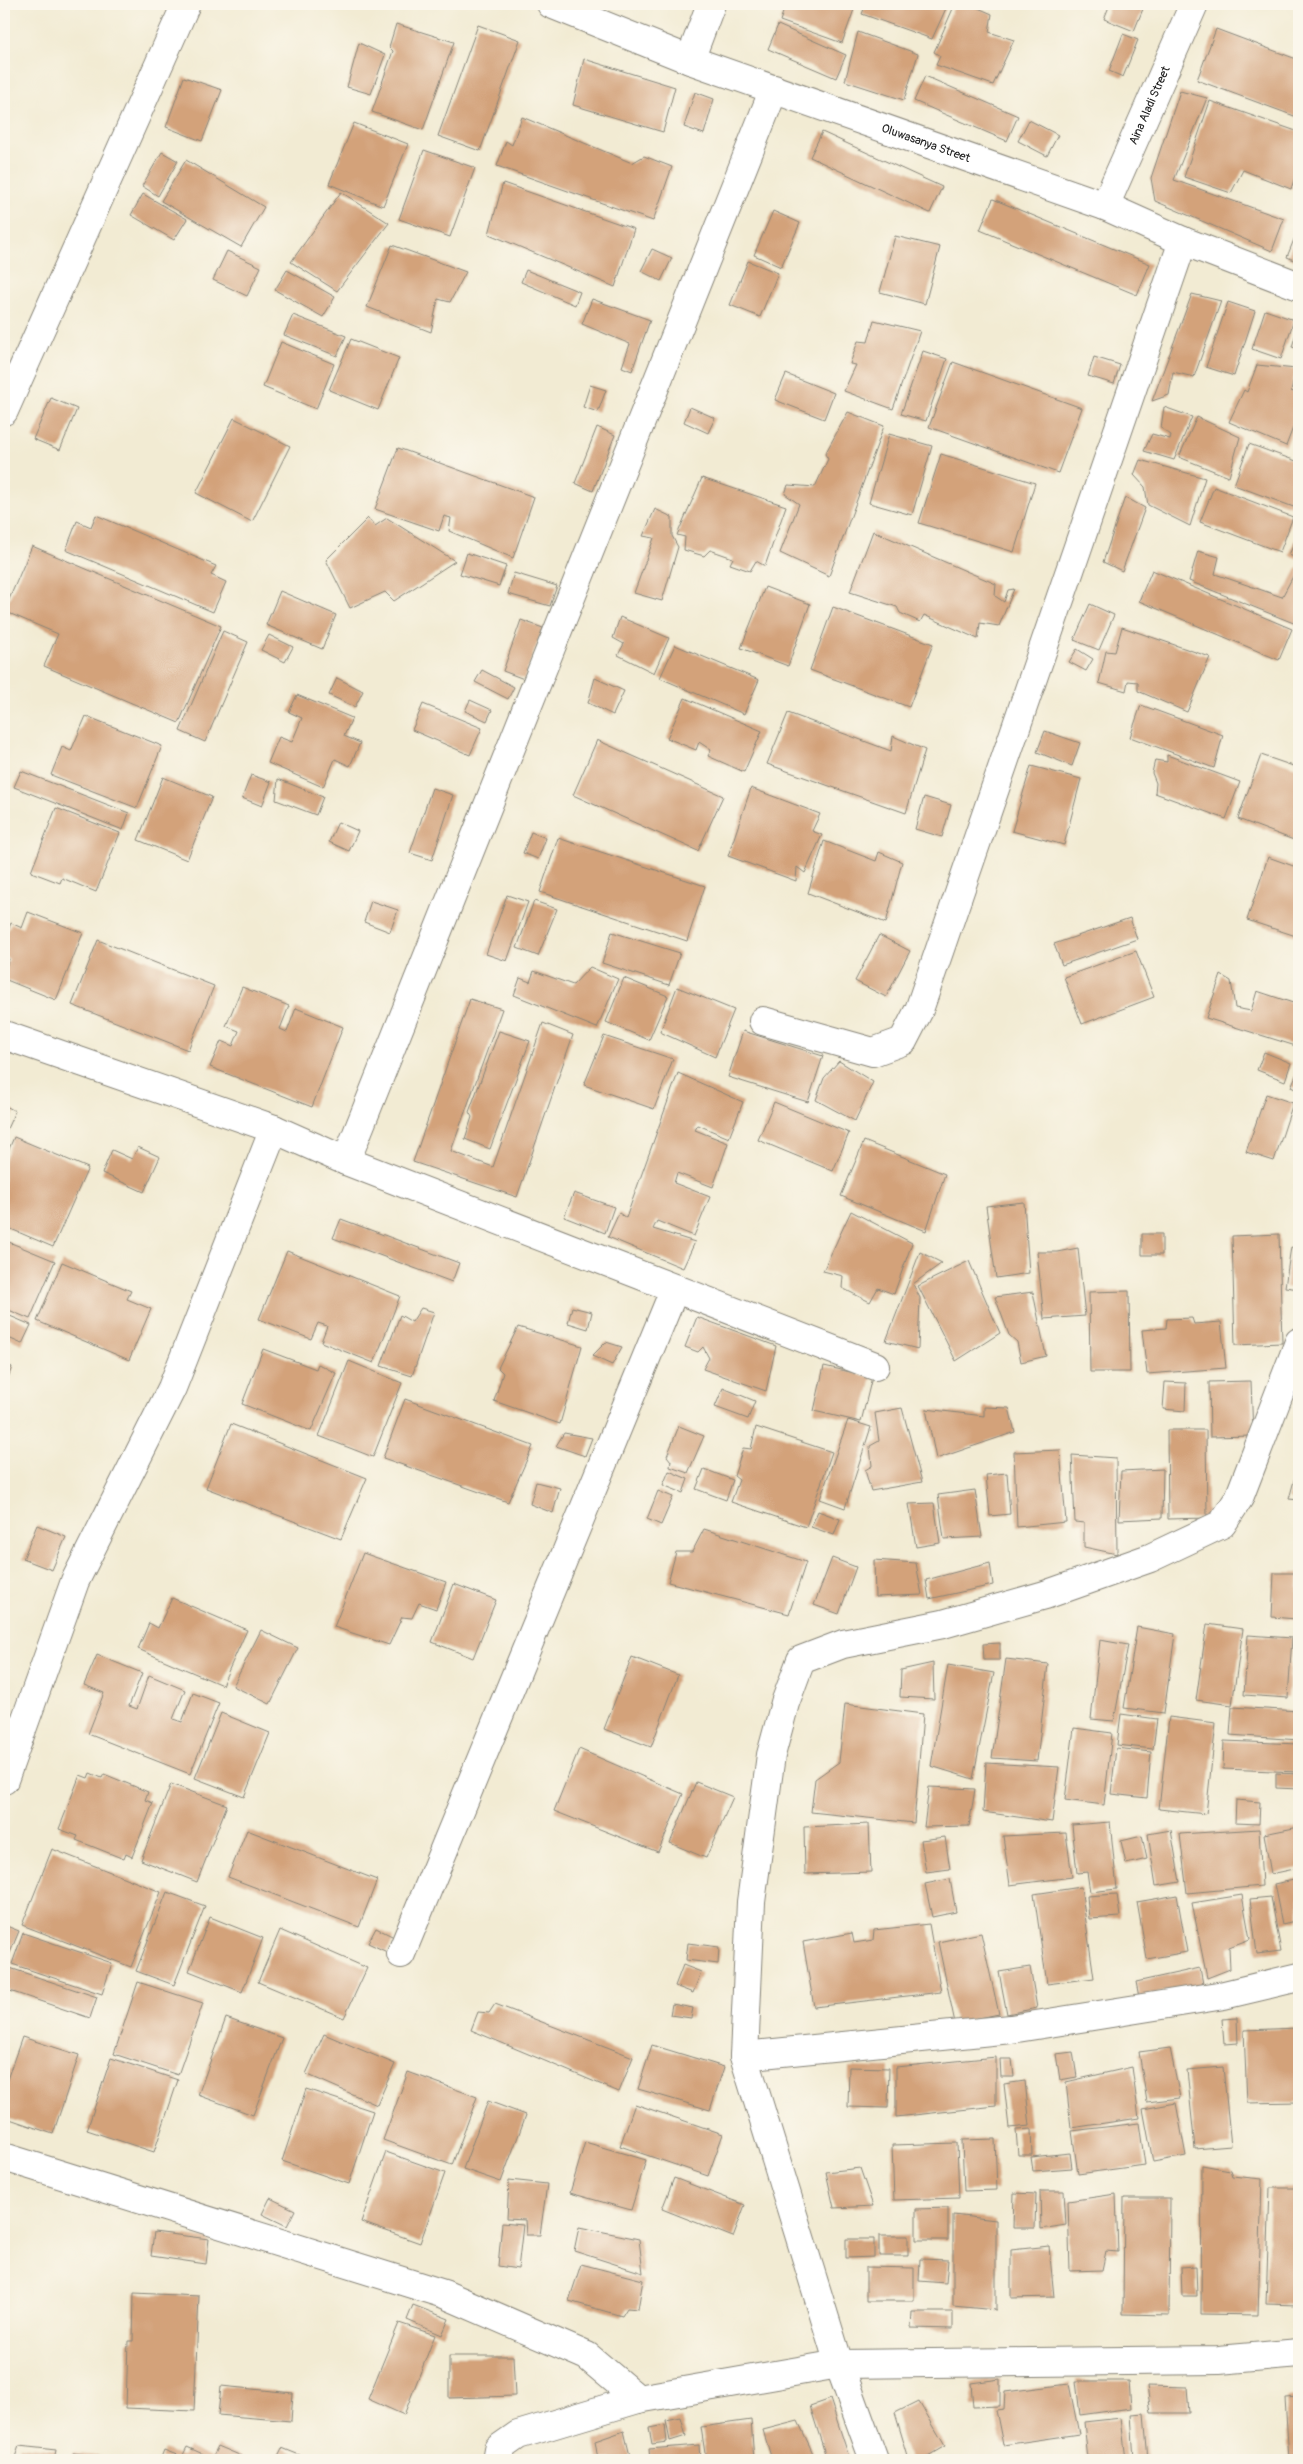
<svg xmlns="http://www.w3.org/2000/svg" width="1303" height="2464" font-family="Pangolin,sans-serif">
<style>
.building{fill:#d3a27a}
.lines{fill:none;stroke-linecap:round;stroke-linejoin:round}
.street-casing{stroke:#878478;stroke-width:30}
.secondary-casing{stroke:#878478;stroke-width:30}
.street{stroke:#fff;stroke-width:28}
.secondary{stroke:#fff;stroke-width:28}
.labels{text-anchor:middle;stroke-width:4.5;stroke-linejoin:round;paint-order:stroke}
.street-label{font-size:12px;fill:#1c1c1c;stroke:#fbf7ec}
</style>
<rect width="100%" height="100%" fill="#fbf7ec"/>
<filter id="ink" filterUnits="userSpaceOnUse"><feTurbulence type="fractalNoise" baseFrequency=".02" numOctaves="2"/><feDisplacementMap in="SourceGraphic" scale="10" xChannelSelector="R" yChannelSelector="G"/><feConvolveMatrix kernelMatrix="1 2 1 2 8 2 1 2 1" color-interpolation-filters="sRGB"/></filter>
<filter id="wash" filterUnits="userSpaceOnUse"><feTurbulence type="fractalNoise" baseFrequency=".0096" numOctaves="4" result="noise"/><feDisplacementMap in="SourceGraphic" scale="20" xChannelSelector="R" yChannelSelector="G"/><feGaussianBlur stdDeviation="1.12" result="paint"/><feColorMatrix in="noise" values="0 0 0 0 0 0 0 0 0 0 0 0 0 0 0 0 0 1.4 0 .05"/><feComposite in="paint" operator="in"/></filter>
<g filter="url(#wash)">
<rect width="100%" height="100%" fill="#f2ebd3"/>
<g id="blocks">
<path class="building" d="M786,4H856L842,43L780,21Z
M866,4H948L932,39L862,14Z
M955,4H969L992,14L989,32L1014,40L993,85L936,65L940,56L934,52Z
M1110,4H1145L1134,31L1104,19Z
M396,24L454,42L423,130L372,112L393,51L389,47Z
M478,25L520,40L480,151L438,136Z
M778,25L846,55L836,78L768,49Z
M1216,29L1299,60L1297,117L1197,80Z
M858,32L918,54L904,100L845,81Z
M1123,34L1138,40L1123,77L1109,71Z
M359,43L385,55L371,94L347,87Z
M584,59L675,87L663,132L573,105Z
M925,76L1018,116L1007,141L914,101Z
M184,77L222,90L202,141L166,127Z
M1180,91L1207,98L1174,180L1284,219L1272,251L1155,201L1151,178Z
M695,92L714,99L704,134L684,127Z
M1210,101L1299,132V165L1291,189L1243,170L1231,193L1184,177Z
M522,117L632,163L644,156L672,167L653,221L497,166L506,141L512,145Z
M1029,120L1058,135L1047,156L1018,141Z
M354,123L408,144L383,206L329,184Z
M822,132L942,187L930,213L810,157Z
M424,150L475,168L450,237L399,219Z
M162,152L178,161L158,196L142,186Z
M186,160L264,207L241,247L161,201Z
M503,183L634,229L615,287L489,234Z
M341,192L389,223L337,291L291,262Z
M143,194L187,219L174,240L131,215Z
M993,199L1150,264L1137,295L980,230Z
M773,211L800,223L781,267L754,255Z
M1299,227V262L1287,257Z
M895,236L940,247L925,304L880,292Z
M392,245L466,272L450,302L438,299L431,332L367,307Z
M652,249L672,258L661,281L641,271Z
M227,251L261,267L247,296L213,280Z
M748,261L778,273L760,317L730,305Z
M287,270L335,297L323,317L275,290Z
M526,270L580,292L575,305L521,282Z
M1192,294L1221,301L1194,377L1173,372L1169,395L1152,401Z
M592,299L650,320L632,371L622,367L630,344L582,324Z
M1228,302L1255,311L1234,376L1206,367Z
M1265,310L1294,320L1281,359L1252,349Z
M293,315L346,336L337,356L284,335Z
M874,320L920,331L893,409L844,391L856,365L850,364L858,341L868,342Z
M1297,330L1299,331V349L1292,347Z
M351,339L399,358L378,410L329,390Z
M281,342L334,364L316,409L263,387Z
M923,351L947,359L926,421L901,414Z
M1094,357L1120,365L1114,384L1088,376Z
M953,362L1082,408L1058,473L929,427Z
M1257,365L1296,369L1291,391L1299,394V412L1286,446L1229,422L1244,390L1247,392Z
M786,374L834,393L824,419L775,400Z
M590,385L606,390L598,412L583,407Z
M51,398L77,409L60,450L33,439Z
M690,407L715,418L708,433L684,422Z
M1164,407L1192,417L1174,460L1144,451L1152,434L1170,439L1171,435L1161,428Z
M848,412L884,426L829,576L780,553L799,504L785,494L788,485L815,487L828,459L825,454Z
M1197,417L1240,437L1229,477L1179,457Z
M234,418L290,446L252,522L196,493Z
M597,427L615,435L593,491L575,483Z
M889,434L932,446L912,515L869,503Z
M1249,444L1299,462V509L1234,485Z
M398,448L534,497L513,558L449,531L451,518L444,516L439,531L375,509Z
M941,454L1035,483L1014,552L919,523Z
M1140,460L1205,478L1190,526L1148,505L1145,487L1134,475Z
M702,478L786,506L765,566L756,561L750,571L730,564L733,558L710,550L704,556L684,550L685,537L677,535Z
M1214,487L1293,517L1280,552L1200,522Z
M1125,497L1145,508L1122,571L1103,562Z
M655,509L672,517V536L678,547L662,601L634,593L654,538L643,536Z
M96,515L216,566L211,575L226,582L213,612L66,550L77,521L91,527Z
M368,518L375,526L387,518L455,561L394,601L385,592L350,608L326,560Z
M873,531L996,584L995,596L1004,602L1008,590L1014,589L999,626L980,623L978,639L924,615L920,622L900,613L897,607L850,592Z
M1299,532V559L1289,555Z
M32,546L221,626L179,723L44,666L58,634L4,611Z
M1198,551L1219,557L1215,574L1282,597L1299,565V617L1296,624L1189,581Z
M467,553L506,566L499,586L460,574Z
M1152,570L1292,629L1279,660L1139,601Z
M514,573L557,586L550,606L508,594Z
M765,587L810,604L788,666L741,648Z
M280,591L336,615L322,649L266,625Z
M1090,604L1114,615L1099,650L1074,640Z
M833,607L933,644L909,707L810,670Z
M620,617L669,638L654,673L618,655L624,644L613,638Z
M521,620L543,628L524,679L503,671Z
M1122,627L1210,657L1187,712L1138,691V682L1128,681L1126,691L1099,683L1106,651L1115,652Z
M223,631L248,642L205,742L180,731Z
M269,635L293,647L285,662L261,650Z
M675,645L759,680L744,714L660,678Z
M1077,649L1093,659L1086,671L1069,662Z
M482,670L514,687L508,699L475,682Z
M337,678L363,691L355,707L329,695Z
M595,678L624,691L613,715L588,703Z
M297,695L352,718L344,736L360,743L350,766L335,759L323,787L268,763L279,737L292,742L302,718L289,712Z
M685,698L762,731L744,772L708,756L711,750L699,742L696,750L667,738Z
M470,700L492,710L487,721L465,711Z
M423,704L482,728L470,755L412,730Z
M1141,705L1223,735L1214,768L1130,737Z
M788,713L891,751L893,736L925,750L906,813L767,764Z
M86,716L162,746L137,808L51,775L62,747L71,751Z
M1045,731L1080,743L1072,766L1037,752Z
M597,740L723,796L698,851L573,795Z
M1167,755L1240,782L1226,819L1155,793L1156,783L1152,773L1155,760L1167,762Z
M1261,755L1299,768V842L1238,819Z
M1031,766L1081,779L1064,845L1012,831Z
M21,771L129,813L123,830L14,787Z
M251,775L271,782L262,806L242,798Z
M163,777L212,797L187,860L138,840Z
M278,779L323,797L316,815L276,800Z
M432,788L453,795L432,860L410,853Z
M751,788L820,814L812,831L822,835L805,873L797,867L796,881L728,856Z
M924,797L951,805L942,837L915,829Z
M56,808L120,833L96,892L62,878L60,883L31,872Z
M338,822L358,831L349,851L329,842Z
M531,832L546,838L538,859L523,853Z
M558,838L705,886L687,941L540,892Z
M824,841L876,861L879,852L902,862L886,923L808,893Z
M1268,857L1299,868V937L1247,920Z
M507,895L528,902L507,961L486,954Z
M371,901L398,910L390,932L364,922Z
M534,901L557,909L538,956L517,948Z
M28,912L83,933L56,1000L4,979V972L9,959L4,957V940L11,923L22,928Z
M1130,918L1137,939L1062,965L1054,944Z
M612,932L680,953L669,985L602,963Z
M879,935L910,951L886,997L855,981Z
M98,940L214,986L188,1050L72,1005Z
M1136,951L1154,997L1082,1024L1064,977Z
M590,967L618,979L597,1028L514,995L520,978L530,982L534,971L573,985Z
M1221,975L1231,981L1235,1008L1251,1011L1257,991L1299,1005V1047L1206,1018Z
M624,978L668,996L649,1040L606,1022Z
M242,987L289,1006L280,1029L287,1032L296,1008L343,1027L312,1107L210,1067L221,1041L233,1046L239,1031L226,1026Z
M677,987L734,1010L715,1057L660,1032Z
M470,999L502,1009L451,1151L493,1167L543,1023L573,1035L517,1197L413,1162Z
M499,1031L530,1041L490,1149L465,1139L472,1117L469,1112Z
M743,1031L823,1056L808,1102L728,1077Z
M604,1036L673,1059L654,1109L584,1085Z
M1264,1052L1291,1063L1285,1081L1257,1070Z
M839,1061L873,1082L855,1121L816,1100L824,1078Z
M1299,1068V1091L1291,1087Z
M678,1073L743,1102L729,1138L698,1125L695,1130L728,1143L713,1187L677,1173L674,1183L710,1197L694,1236L657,1221L653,1229L695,1242L683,1268L608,1237L619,1213L626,1218Z
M1266,1094L1293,1103L1274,1161L1246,1152Z
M774,1102L849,1133L833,1171L758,1140Z
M4,1105L15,1111L6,1131L4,1129Z
M14,1137L88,1168L53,1247L4,1226V1161Z
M864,1141L945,1174L926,1231L841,1196Z
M138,1147L160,1157L144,1192L102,1173L112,1150L132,1159Z
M574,1193L614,1207L605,1233L564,1217Z
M1024,1202L1029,1273L996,1278L986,1206Z
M851,1211L912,1243L894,1294L878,1288L870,1302L842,1288L843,1276L823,1271Z
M341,1219L459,1263L452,1282L333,1238Z
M1142,1234H1162V1255H1142Z
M1279,1234L1282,1343L1235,1345L1232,1236Z
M4,1240L55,1261L30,1319L4,1308Z
M1291,1247L1299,1249V1289L1285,1287Z
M1078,1248L1085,1316L1044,1319L1037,1252H1057Z
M287,1251L400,1296L374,1363L321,1342L327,1326L318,1323L311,1339L259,1319Z
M920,1252L942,1263L913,1284L920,1298L918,1349L886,1341Z
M969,1261L1000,1333L956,1361L918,1286Z
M62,1262L131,1291L127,1299L151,1309L129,1360L37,1321Z
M1129,1291L1130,1372H1090L1089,1292Z
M1033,1292L1046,1356L1021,1362L1017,1342L1009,1335L995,1297Z
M572,1307L592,1312L588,1329L568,1323Z
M421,1308L434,1312L412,1376L381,1366L400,1315L412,1322Z
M10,1316L31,1325L22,1344L4,1336V1329Z
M697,1317L776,1346L766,1391L703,1369L709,1358L703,1347L698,1352L685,1347Z
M1192,1318L1194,1324L1221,1322L1226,1368L1147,1374L1142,1330L1166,1328L1167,1319Z
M518,1327L582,1346L560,1424L494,1401L503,1373L498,1368Z
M606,1342L622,1347L612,1365L592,1356Z
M263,1349L316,1369L318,1364L336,1373L311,1431L242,1404Z
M349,1361L402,1383L373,1457L319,1436Z
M4,1364L12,1367L4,1389Z
M824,1366L872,1377L861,1422L814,1411Z
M1251,1381L1253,1436L1210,1437L1209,1382Z
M1165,1382L1186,1383L1185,1411L1163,1409Z
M723,1388L755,1401L748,1419L715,1407Z
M405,1399L533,1446L508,1502L383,1458Z
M984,1407L1009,1408L1015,1432L936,1459L926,1409L984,1416Z
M902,1408L922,1482L871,1491L865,1470L872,1466L870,1446L879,1441L875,1413Z
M848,1420L871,1427L845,1508L820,1499Z
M231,1424L367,1478L341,1539L206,1488Z
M679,1426L704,1436L688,1473L670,1467L671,1461L667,1456Z
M756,1427L832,1452L806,1527L731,1502L739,1480L734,1476L743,1448L751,1449Z
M1167,1430H1206L1207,1518L1168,1519Z
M564,1433L592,1438L585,1456L556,1446Z
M1060,1450L1066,1522L1017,1527L1014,1452Z
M1072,1455L1116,1458L1117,1554L1084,1547V1523L1075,1522Z
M1299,1462V1500L1289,1499Z
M704,1469L733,1480L726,1500L696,1489Z
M1163,1469L1162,1518L1119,1520L1121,1471Z
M669,1471L688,1479L683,1493L663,1485Z
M1007,1473L1010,1514L990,1516L986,1475Z
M536,1482L560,1488L553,1513L530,1504Z
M975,1490L982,1537L944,1539L938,1495Z
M658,1491L673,1497L661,1525L647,1519Z
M934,1503L940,1543L916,1547L909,1504Z
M818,1511L840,1519L834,1535L811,1527Z
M37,1525L66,1537L52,1570L23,1559Z
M704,1529L806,1562L789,1614L668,1582L676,1552H692Z
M363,1553L446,1582L436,1609L419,1603L412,1618L402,1617L389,1645L334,1627Z
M832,1558L856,1567L839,1614L814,1605Z
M874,1560L916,1563L922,1595L875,1597Z
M990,1563L993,1585L929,1599L926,1580Z
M1274,1573H1299L1296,1619L1272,1617Z
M454,1584L496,1600L473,1658L432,1642Z
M172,1598L247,1630L222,1685L138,1649L149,1623L158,1628Z
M1207,1624L1243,1629L1232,1705L1196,1700Z
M1137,1627L1175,1634L1164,1713L1124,1708Z
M261,1630L298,1648L270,1704L233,1686Z
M1248,1635L1292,1638L1288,1698L1244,1695Z
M1100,1640L1128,1645L1114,1721L1091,1719Z
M1000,1643V1660H984L983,1644Z
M97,1655L142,1673L129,1706L137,1709L149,1675L185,1690L173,1719L182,1722L193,1693L219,1703L190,1774L88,1734L104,1693L84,1685Z
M632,1657L678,1675L651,1747L604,1729Z
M1006,1659L1048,1664L1037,1761L992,1758Z
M933,1663L934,1699L900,1697L901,1670Z
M948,1665L994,1673L973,1779L931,1766Z
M845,1704L923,1714L914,1823L811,1812L815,1779L839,1762Z
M1232,1707L1299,1711V1740L1230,1735Z
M221,1713L270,1733L244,1797L195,1778Z
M1121,1714L1157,1719L1153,1749L1117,1745Z
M1169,1717L1216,1723L1206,1814L1159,1809Z
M1074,1728L1112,1733L1104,1805L1065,1800Z
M1224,1741L1299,1744V1772L1223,1769Z
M1116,1748L1151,1752L1147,1798L1111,1794Z
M579,1749L683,1794L658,1852L554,1811Z
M986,1763L1059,1767L1052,1822L983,1812Z
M90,1773L102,1778L104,1774L148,1792L145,1800L153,1803L132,1857L126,1854L124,1859L76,1840L78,1836L59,1829L80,1775L88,1778Z
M1276,1773L1299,1774V1789L1276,1788Z
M696,1782L733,1797L706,1858L670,1843Z
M171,1784L227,1805L197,1882L141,1860Z
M929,1787L975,1789L969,1826L924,1827Z
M1236,1800L1260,1802L1259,1824L1235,1823Z
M1110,1822L1117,1889L1090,1892L1087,1872L1077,1873L1072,1825Z
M869,1824L871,1872L805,1874L804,1827Z
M1299,1827V1868L1271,1874L1264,1834Z
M1259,1829L1262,1886L1187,1893L1180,1834Z
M247,1830L377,1880L359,1927L228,1877Z
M1171,1830L1180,1882L1156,1886L1148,1834Z
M1066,1833L1072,1877L1010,1885L1003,1836Z
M1142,1836L1147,1859L1126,1864L1121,1841Z
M945,1837L950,1869L926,1872L921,1840Z
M52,1849L161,1892L131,1967L22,1925Z
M950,1879L956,1912L932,1917L925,1884Z
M1299,1879V1920L1282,1924L1274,1884Z
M1081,1887L1094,1978L1047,1984L1034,1894Z
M167,1892L205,1906L174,1985L136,1971Z
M1117,1894L1120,1917L1089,1919L1087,1896Z
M1177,1895L1187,1952L1147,1959L1137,1902Z
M1242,1895L1250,1939L1229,1947L1230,1969L1207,1978L1192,1903Z
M1271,1897L1281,1951L1257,1954L1250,1899Z
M210,1917L263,1938L242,1992L189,1971Z
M929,1924L941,1992L814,2007L803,1942L852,1933L854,1943L873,1940L874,1930Z
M4,1925L19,1931L10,1953L4,1950Z
M376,1928L394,1937L387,1952L368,1943Z
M280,1930L367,1968L344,2018L258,1982Z
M23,1933L112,1963L102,1994L12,1964Z
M981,1933L999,2014L955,2023L938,1942Z
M688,1943L719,1947L718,1964L686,1960Z
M683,1965L701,1972L693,1993L675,1986Z
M7,1967L97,1997L90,2018L4,1989Z
M1030,1967L1037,2008L1007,2014L999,1972Z
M1200,1968L1203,1984L1139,1997L1136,1982Z
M138,1982L203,2003L178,2075L114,2054Z
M495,2004L633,2057L619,2092L471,2030L478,2012L489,2013Z
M672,2004L693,2008L691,2018L670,2015Z
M226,2018L282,2038L253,2115L198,2095Z
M1237,2018L1238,2043L1224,2044L1222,2019Z
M1299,2028V2102L1247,2103L1244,2030Z
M324,2034L395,2064L377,2105L306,2074Z
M22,2037L79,2055L53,2134L4,2117V2088Z
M652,2045L724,2067L710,2110L638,2089Z
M1170,2048L1180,2098L1147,2102L1139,2052Z
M1073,2052L1077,2077L1060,2080L1056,2054Z
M996,2057V2106L896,2117V2067Z
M111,2058L178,2080L154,2152L87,2130Z
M1000,2059H1012L1014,2077H1001Z
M849,2067L889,2068L888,2108L848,2107Z
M1132,2067L1139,2118L1071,2128L1066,2082Z
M1223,2067L1231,2146L1195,2149L1187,2070Z
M408,2072L477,2097L452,2165L383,2140Z
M1025,2081L1030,2126L1009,2128L1004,2084Z
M306,2089L373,2111L349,2184L282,2161Z
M488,2101L526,2115L501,2182L463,2169Z
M1176,2103L1186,2156L1153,2162L1143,2109Z
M635,2104L723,2134L708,2176L620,2146Z
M1139,2123L1145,2165L1078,2174L1072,2131Z
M1031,2129L1032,2155H1018L1016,2130Z
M995,2139L997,2190L964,2191L962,2140Z
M585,2142L646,2160L631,2210L570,2193Z
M957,2143L959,2198L894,2200L892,2145Z
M386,2152L445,2173L420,2243L361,2222Z
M1070,2153L1072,2168L1033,2171L1031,2157Z
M1202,2165L1230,2170L1232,2176L1262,2179L1258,2315L1201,2314Z
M860,2168L873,2206L834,2208L826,2172Z
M674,2178L745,2205L733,2237L662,2209Z
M509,2180L547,2184L540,2235H526L525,2220L507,2219Z
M1270,2188H1299V2305L1266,2304Z
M1040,2191H1064L1066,2225L1041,2229Z
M1014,2193L1036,2194L1035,2228H1013Z
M1116,2194L1118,2252L1106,2251L1102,2270L1070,2271L1068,2201Z
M270,2198L295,2210L287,2226L262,2214Z
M1124,2198H1170L1169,2315L1123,2314Z
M948,2208V2240H916V2209Z
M953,2215L996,2220V2310L953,2306Z
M502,2223L523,2225L518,2269L498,2266Z
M579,2227L639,2239L643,2273L574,2251Z
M154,2232L209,2239L206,2264L151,2256Z
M879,2236H908V2256H879Z
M846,2239H874V2257L846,2258Z
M1049,2246L1054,2297L1011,2298V2250Z
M920,2259L948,2260L946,2283L919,2281Z
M581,2264L643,2280L638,2309L627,2308L622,2316L569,2301Z
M1196,2266L1197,2296H1182L1181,2267Z
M866,2267L914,2268V2301H866Z
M134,2293L199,2296L194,2411L126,2408L128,2341H133Z
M413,2305L449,2319L442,2335L407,2320Z
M912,2312H953V2329L911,2328Z
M399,2323L435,2335L404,2415L368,2399Z
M449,2356H513L515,2396L449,2398Z
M1000,2379V2406L973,2407L971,2383Z
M1076,2381H1129L1131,2408L1080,2415Z
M1069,2384L1079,2434L1003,2445L996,2410L1004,2409L1005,2392Z
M221,2386L293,2393L291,2421L218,2415Z
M1147,2386L1187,2387L1189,2413H1151Z
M1299,2397V2460H1289L1285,2398Z
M830,2399L850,2460H827L810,2406Z
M919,2401L945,2446L921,2460H909L895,2413Z
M1144,2413L1148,2460H1134L1131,2414Z
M681,2418L686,2436L670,2441L666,2421Z
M1121,2418L1126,2460H1088L1084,2422Z
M751,2420L754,2460H706L701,2427Z
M798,2421L816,2460H772L763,2430Z
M665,2425L667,2442L652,2444L649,2428Z
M624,2431L631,2460H598L595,2441Z
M699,2445L700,2460H650L649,2449Z
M19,2446L56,2450L54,2460H14Z
M218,2446L251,2460H160L164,2450L182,2457L187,2447L212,2458Z
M282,2448L312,2460H276Z
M73,2453L111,2458L110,2460H73Z"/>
</g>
</g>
<g filter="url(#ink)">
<use href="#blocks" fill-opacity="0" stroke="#878478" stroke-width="1"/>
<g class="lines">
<defs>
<g id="street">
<path d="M690,60L711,4"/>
<path id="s1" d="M1105,206L1194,4"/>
<path d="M763,1021L873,1052L903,1041L919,1010L1183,241"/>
<path d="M4,1035L274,1129L346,1161L875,1366"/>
<path d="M346,1161L774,89"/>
<path d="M4,1780L75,1581L172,1388L274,1129"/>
<path d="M401,1954L675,1288"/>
<path d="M744,2056L1011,2029L1224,1995L1299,1977"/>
<path d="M4,2157L444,2294L587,2356L638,2399"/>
<path d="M496,2460L498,2449L518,2435L638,2399L839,2364L1219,2360L1299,2353"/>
<path d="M874,2460L839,2364L744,2056L751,1902L771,1755L785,1703L801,1660L843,1644L943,1624L1045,1595L1150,1558L1222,1524L1239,1498L1299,1342"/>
</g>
<g id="secondary">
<path id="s2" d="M551,4L690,60L1105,206L1183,241L1299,286"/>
<path d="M4,411L186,4"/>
</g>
</defs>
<use href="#street" class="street-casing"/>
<use href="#secondary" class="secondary-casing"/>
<use href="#street" class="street"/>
<use href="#secondary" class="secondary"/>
</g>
</g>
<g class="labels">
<g class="street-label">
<text dy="4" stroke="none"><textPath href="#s1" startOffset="110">Aina Aladi Street</textPath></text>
<text dy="4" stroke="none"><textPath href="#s2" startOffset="400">Oluwasanya Street</textPath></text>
</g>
</g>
<rect width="1303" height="2464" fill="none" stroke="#fbf7ec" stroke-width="20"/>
</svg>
